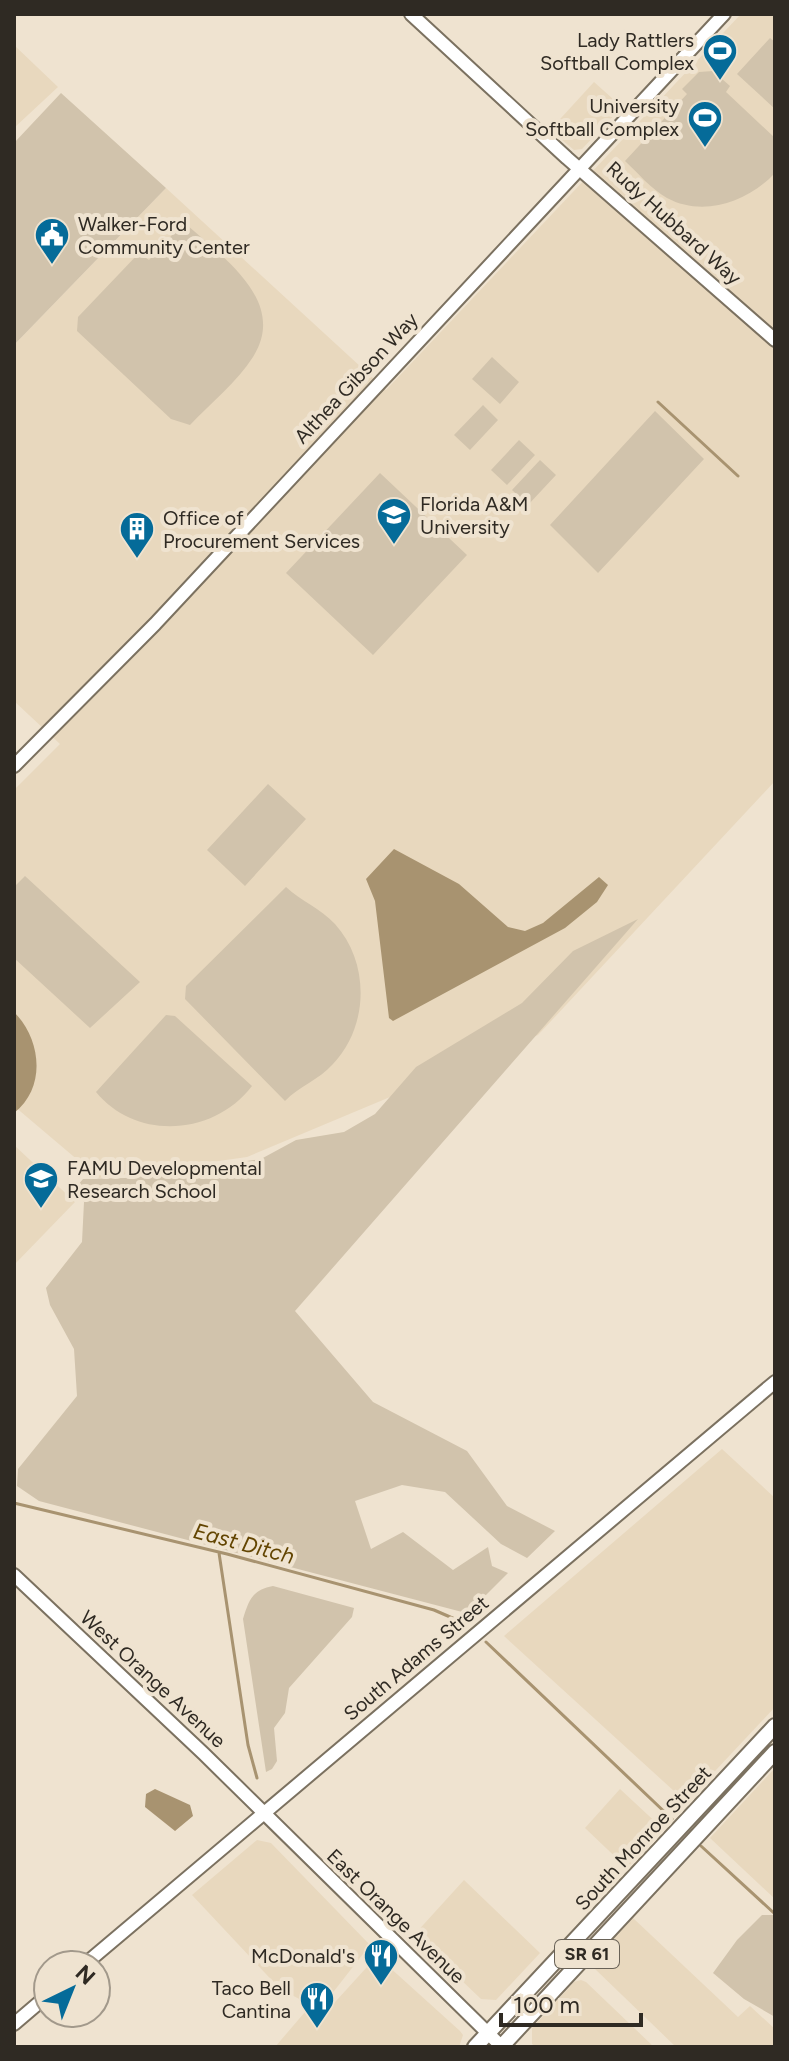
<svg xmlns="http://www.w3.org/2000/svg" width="789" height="2061" font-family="Figtree,sans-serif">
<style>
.built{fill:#e8d8be}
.green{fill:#d1c3ac}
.water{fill:#a89370}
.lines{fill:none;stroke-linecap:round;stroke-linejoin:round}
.stream{stroke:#a89370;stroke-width:3}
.secondary-casing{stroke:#7b7160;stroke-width:16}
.primary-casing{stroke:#7b7160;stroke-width:18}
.secondary{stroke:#fff;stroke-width:12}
.primary{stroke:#fff;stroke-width:14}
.labels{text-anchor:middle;stroke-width:8;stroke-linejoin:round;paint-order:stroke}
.shield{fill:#efe3d0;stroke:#696257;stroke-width:2}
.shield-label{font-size:18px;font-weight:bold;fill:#2f2a23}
.poi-label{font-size:20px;fill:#2f2a23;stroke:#efe3d0;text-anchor:end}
.street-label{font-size:20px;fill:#2f2a23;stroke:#efe3d0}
.water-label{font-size:22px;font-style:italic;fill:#634502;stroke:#efe3d0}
</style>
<rect width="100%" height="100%" fill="#efe3d0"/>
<path class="built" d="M741,14H775V781L538,1035L247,1157L99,1178L14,1106V790L60,744L14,701V345L166,188L386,390Z
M14,45L58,87L14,128Z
M594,82L622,107L582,149L574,150L550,130Z
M14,1145L75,1202L14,1265Z
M722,1449L775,1498V1707L686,1802L504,1636Z
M775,1768V1899L710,1838Z
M620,1789L662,1828L627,1868L585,1828Z
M257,1840L271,1843L370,1945L320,2009L326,2012L377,1956L460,2031L463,2035L459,2047H275L311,2005L280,1989L192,1895Z
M464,1880L540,1953L496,2000L481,1999L414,1935Z
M633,1918L738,2017L750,2006L775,2029V2047H676L595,1969L594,1960Z
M581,1980L586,1982L654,2047H536L532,2044V2028L574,1982Z"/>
<path class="green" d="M770,38L775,42V109L737,74Z
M713,71L730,86L726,92L775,138V173C749,201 704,218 667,198C651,189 638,173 625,161L687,94L682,89L699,72Z
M61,93L166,188L14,345V143Z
M184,222C220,256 289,300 253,357C237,382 210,404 190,425L171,419L77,331L78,317L139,253L149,260Z
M492,357L519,382L500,404L472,379Z
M483,405L498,420L470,450L454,435Z
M655,411L704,459L598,573L550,525Z
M519,440L535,455L507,485L491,470Z
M540,460L556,475L528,505L512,490Z
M380,473L467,555L373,655L286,573Z
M268,784L306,819L245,886L207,850Z
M25,876L140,982L90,1028L14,958V887Z
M286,887C301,901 320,908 335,924C370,963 369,1026 333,1064C319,1080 299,1086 285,1101L185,999L186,986Z
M638,919L295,1311L373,1402L467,1451L507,1506L555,1531L527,1558L501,1544L445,1492L402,1485L355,1501L371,1549L403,1532L453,1570L488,1547L492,1566L508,1573L472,1609L466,1613L39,1501L17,1486L18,1469L77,1396L74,1349L50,1305L46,1288L82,1242L84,1202L73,1191L83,1179L125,1178L261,1159L296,1140L344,1132L375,1114L416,1067L522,1003L573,951Z
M166,1015L175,1016L252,1086C214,1136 136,1141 96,1092Z
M273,1586L354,1608L352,1617L289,1688L285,1713L274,1728L277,1761L272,1769L266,1772L243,1619C249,1600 252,1590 273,1586Z
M762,1915H775V2017L744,1999L713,1973L737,1940Z"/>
<path class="water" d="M394,849L459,884L508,927L525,931L543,923L599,877L608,885L597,902L565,928L393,1021L389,1018L375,901L366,879Z
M14,1012C41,1039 47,1087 14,1113Z
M155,1789L190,1805L193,1816L175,1831L145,1807L146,1794Z"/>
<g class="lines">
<path class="stream" d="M658,402L738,476
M14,1503L227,1554L434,1610L464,1623
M219,1553L248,1745L257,1778
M486,1642L672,1819
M701,1846L775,1914"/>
<defs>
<path id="secondary" d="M411,14L567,158L775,340
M14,766L155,624L724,14
M14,1575L204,1754L502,2047
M84,1965L775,1382
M14,2024L48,1995"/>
<path id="primary" d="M475,2047L775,1726
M501,2047L775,1752"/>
</defs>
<use href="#secondary" class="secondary-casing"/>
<use href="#primary" class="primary-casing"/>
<use href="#secondary" class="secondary"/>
<use href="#primary" class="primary"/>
</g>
<defs>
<symbol id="stadium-pin" viewBox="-11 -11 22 30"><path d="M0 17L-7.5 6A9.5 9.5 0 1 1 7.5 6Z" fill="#056b99" stroke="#efe3d0"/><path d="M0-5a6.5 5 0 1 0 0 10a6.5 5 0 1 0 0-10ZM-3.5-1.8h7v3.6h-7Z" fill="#fff"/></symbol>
<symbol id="civic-pin" viewBox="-11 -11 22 30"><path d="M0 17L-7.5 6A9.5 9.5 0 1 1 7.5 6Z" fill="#056b99" stroke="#efe3d0"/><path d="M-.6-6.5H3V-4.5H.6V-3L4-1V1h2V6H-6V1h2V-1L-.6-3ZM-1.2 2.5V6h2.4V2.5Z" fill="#fff"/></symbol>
<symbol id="university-pin" viewBox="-11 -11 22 30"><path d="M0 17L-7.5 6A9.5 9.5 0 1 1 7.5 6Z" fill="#056b99" stroke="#efe3d0"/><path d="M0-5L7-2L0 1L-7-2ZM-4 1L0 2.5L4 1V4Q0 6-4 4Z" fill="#fff"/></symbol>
<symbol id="building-pin" viewBox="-11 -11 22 30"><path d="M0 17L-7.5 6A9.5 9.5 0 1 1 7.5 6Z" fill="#056b99" stroke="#efe3d0"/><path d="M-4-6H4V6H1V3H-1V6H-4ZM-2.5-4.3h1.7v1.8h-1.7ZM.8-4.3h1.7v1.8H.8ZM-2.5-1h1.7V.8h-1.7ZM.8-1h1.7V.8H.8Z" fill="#fff"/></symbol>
<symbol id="school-pin" viewBox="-11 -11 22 30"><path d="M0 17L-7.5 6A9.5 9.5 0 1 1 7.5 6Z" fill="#056b99" stroke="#efe3d0"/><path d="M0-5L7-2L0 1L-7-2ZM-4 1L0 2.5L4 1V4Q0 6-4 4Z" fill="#fff"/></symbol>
<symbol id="restaurant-pin" viewBox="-11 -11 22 30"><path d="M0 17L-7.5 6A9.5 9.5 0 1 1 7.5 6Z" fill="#056b99" stroke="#efe3d0"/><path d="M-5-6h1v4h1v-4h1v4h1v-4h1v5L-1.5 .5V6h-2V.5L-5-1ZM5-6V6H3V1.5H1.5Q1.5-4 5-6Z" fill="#fff"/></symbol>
</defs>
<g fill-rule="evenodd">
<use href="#stadium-pin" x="700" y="31" width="40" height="54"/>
<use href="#stadium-pin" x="685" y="98" width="40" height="54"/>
<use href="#civic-pin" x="32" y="215" width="40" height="54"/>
<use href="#university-pin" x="374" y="495" width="40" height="54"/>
<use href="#building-pin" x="117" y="509" width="40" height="54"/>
<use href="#school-pin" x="21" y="1159" width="40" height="54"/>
<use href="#restaurant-pin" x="361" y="1936" width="40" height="54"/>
<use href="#restaurant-pin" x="297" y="1979" width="40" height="54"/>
</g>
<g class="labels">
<rect class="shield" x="555" y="1940" width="64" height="28" rx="6"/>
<g class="shield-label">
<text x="587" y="1960">SR 61</text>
</g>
<g class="poi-label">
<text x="694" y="47">Lady Rattlers<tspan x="694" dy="23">Softball Complex</tspan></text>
<text x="679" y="113">University<tspan x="679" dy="23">Softball Complex</tspan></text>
<text x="78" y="231" text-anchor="start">Walker-Ford<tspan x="78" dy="23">Community Center</tspan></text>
<text x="420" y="511" text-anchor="start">Florida A&amp;M<tspan x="420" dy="23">University</tspan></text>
<text x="163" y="525" text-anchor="start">Office of<tspan x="163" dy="23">Procurement Services</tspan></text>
<text x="67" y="1175" text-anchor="start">FAMU Developmental<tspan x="67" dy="23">Research School</tspan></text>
<text x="355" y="1963">McDonald's</text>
<text x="291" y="1995">Taco Bell<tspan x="291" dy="23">Cantina</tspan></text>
</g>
<g class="street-label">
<text transform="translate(674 223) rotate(42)" y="7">Rudy Hubbard Way</text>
<text transform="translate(356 378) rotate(-47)" y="7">Althea Gibson Way</text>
<text transform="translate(416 1658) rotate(-40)" y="7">South Adams Street</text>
<text transform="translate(153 1679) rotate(43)" y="7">West Orange Avenue</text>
<text transform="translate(643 1838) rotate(-47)" y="7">South Monroe Street</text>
<text transform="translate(396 1916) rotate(44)" y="7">East Orange Avenue</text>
</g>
<g class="water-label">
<text transform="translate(244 1543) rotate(15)" y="8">East Ditch</text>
</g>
</g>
<rect width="789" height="2061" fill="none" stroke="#2f2a23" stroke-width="32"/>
<g transform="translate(72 1989) rotate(43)"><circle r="38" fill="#efe3d0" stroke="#a2998b" stroke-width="2"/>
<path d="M0-6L14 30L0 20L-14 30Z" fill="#056b99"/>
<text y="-12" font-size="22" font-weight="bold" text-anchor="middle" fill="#2f2a23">N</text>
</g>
<path d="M501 2013v12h140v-12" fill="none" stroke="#2f2a23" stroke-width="4"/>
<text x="513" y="2013" font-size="24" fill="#2f2a23" stroke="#efe3d0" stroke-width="6" paint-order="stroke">100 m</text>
</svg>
